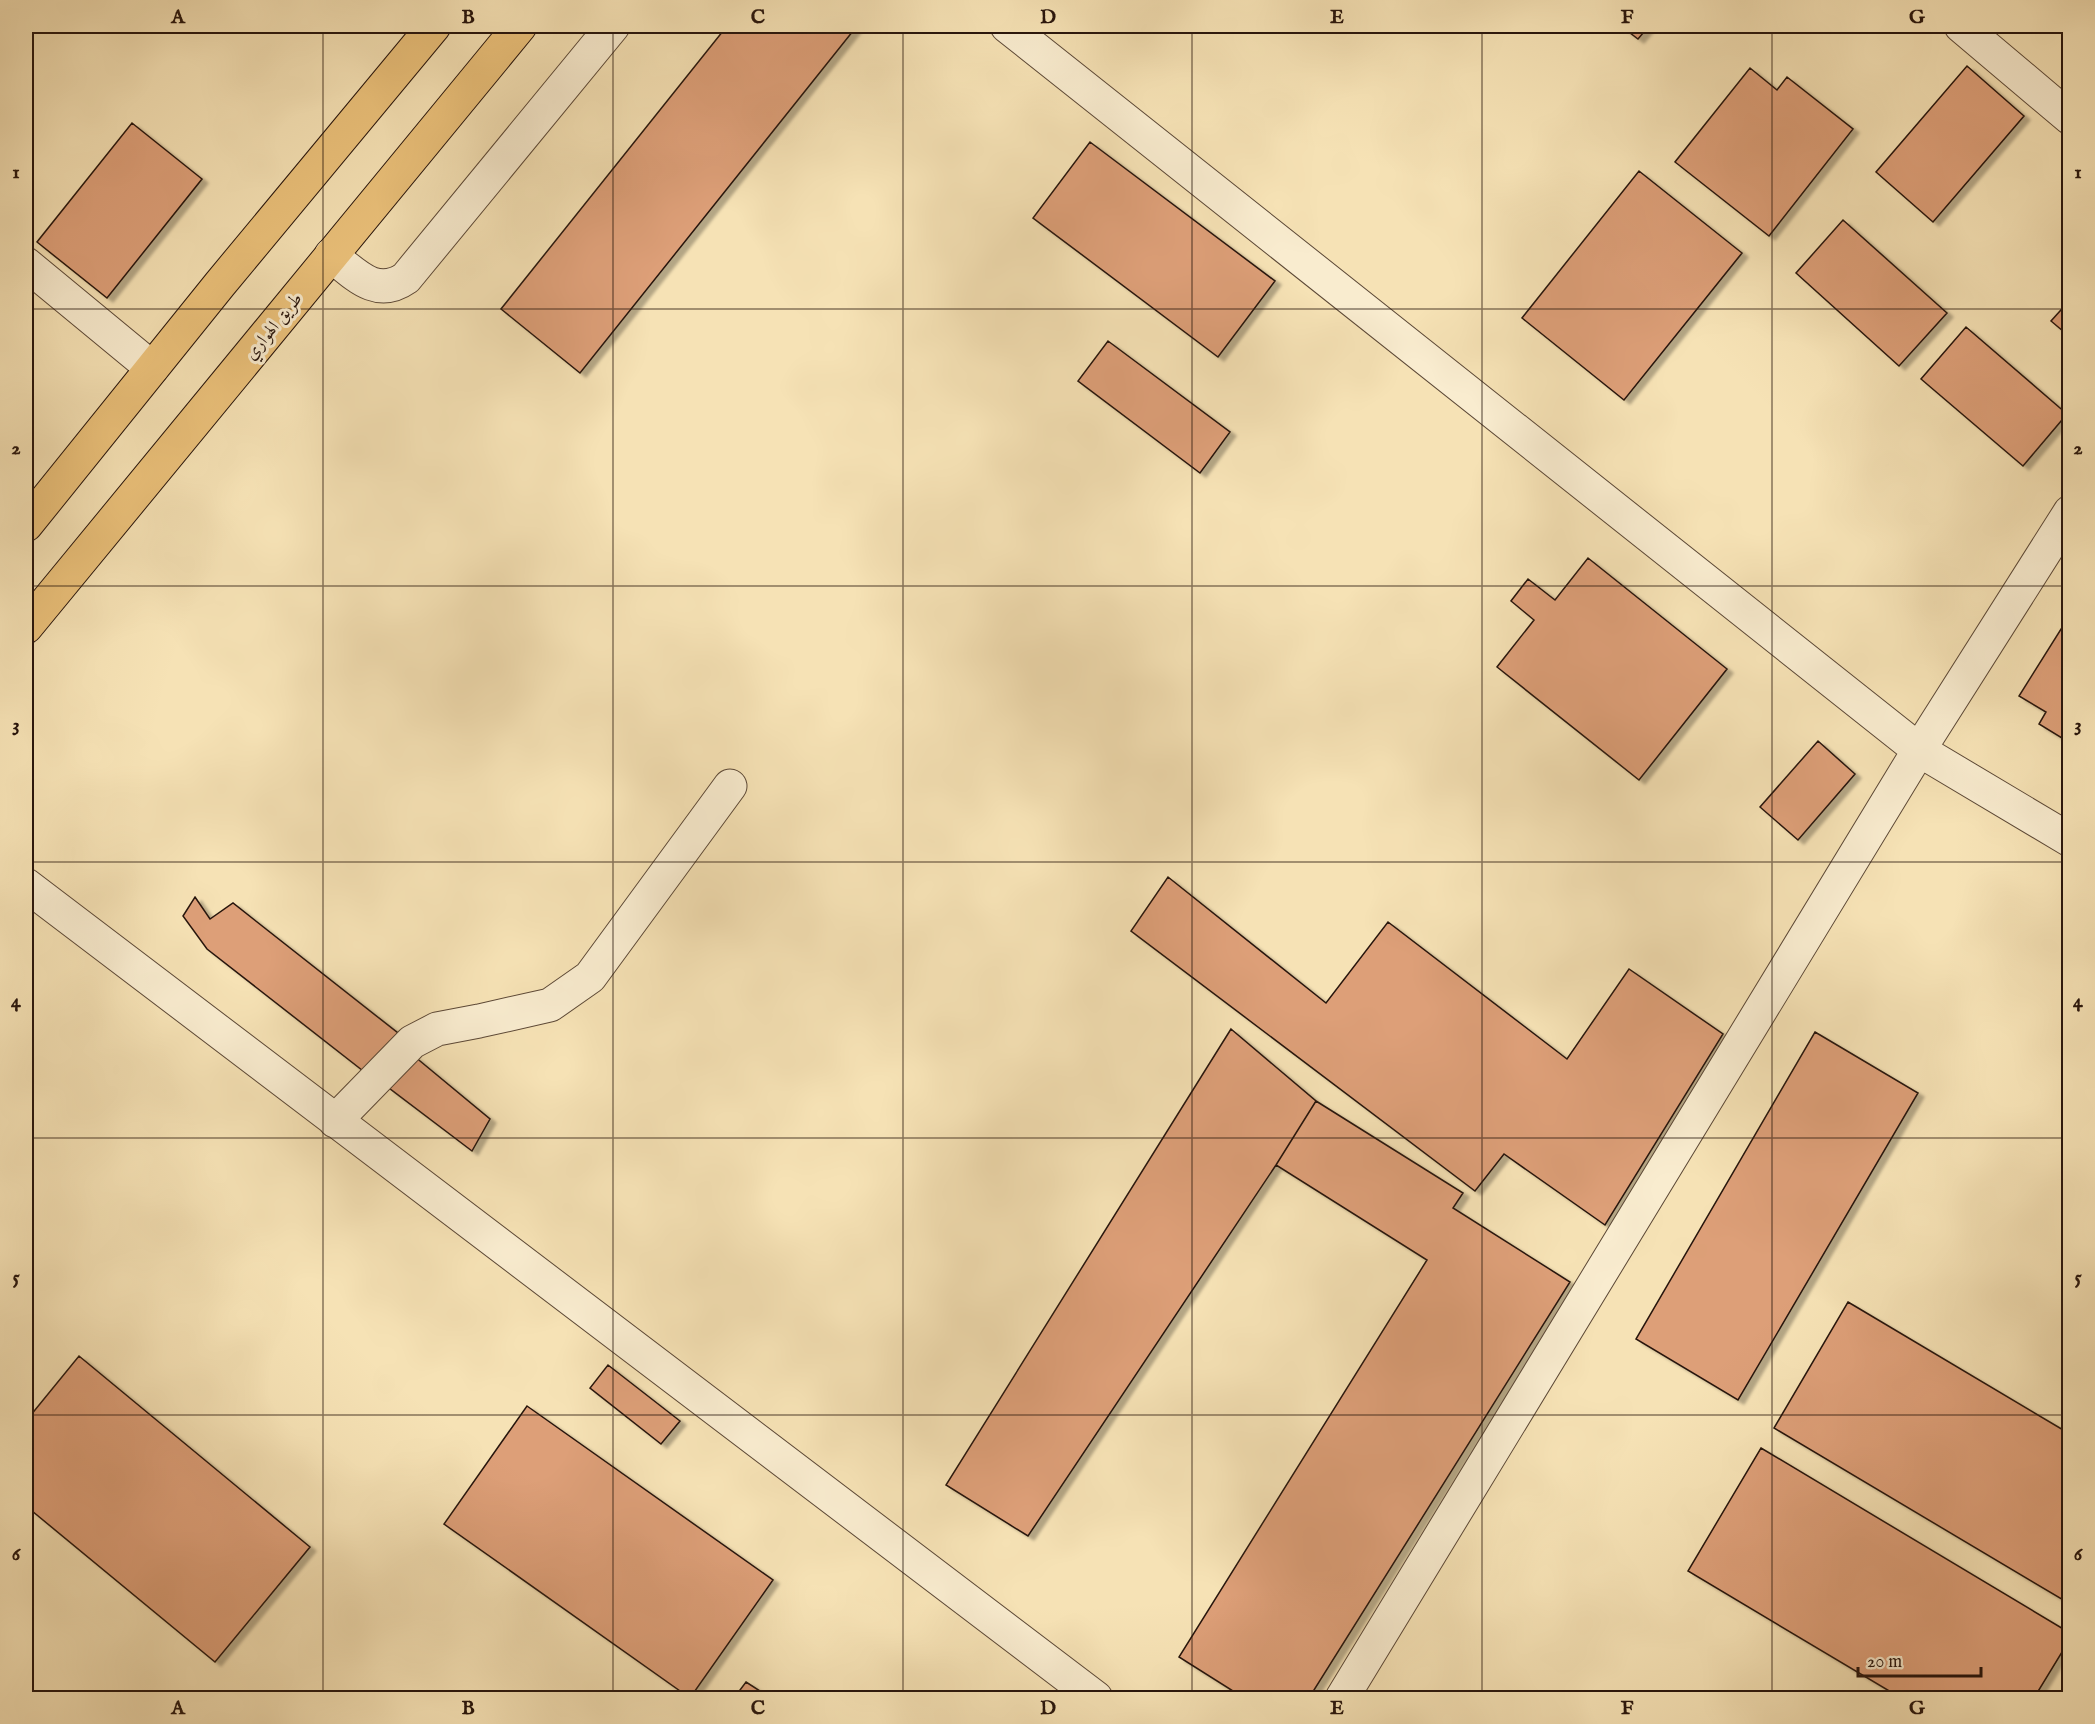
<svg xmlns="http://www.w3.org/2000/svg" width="2095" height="1724" font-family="'IM FELL English',Amiri,serif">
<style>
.building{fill:#dd9f78;stroke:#28150c;stroke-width:1.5;filter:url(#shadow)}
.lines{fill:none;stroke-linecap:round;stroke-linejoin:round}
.minor-casing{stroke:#5c4836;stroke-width:35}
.highway-casing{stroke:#28150c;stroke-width:35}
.minor{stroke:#f9eccf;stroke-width:33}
.highway{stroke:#ebc17a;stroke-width:33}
.grid{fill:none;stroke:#28150c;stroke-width:1.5;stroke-opacity:0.55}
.labels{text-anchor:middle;stroke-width:6;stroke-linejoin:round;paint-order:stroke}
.street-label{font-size:18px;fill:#28150c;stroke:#f9eccf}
.neatline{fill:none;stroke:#28150c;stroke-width:2}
.grid-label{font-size:20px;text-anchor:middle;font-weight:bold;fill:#28150c}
</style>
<defs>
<filter id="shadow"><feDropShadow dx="6" dy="4" stdDeviation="1.5" flood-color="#0004"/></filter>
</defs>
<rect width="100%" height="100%" fill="#f6e2b5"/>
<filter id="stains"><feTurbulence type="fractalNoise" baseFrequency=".00333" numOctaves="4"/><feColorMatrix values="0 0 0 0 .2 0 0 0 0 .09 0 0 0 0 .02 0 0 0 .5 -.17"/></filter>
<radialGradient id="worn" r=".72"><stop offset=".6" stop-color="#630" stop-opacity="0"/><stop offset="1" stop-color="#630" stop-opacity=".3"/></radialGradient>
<path class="building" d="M727,26H857L580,373L501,309Z
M1621,26H1649L1638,39Z
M1967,66L2024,116L1933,222L1876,172Z
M1750,68L1777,90L1787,77L1853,129L1769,236L1675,162Z
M132,123L202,179L107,298L37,242Z
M1090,142L1275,281L1218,357L1033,218Z
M1639,171L1742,253L1624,400L1522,318Z
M1843,220L1947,313L1899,366L1796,273Z
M2070,300V337L2051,321Z
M1966,327L2067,414L2023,466L1921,379Z
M1108,341L1230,432L1200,473L1078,381Z
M1588,558L1727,669L1639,780L1497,667L1534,620L1511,601L1528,579L1555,600Z
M2068,618L2070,619V743L2039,724L2046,712L2019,696Z
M1818,741L1855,774L1798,840L1760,807Z
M1168,877L1326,1003L1388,922L1567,1059L1629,969L1723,1034L1605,1225L1504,1154L1475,1191L1131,931Z
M195,897L210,919L233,903L398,1033L367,1074L207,949L183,916Z
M1231,1029L1316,1101L1276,1165L1028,1536L946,1485Z
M1815,1032L1918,1093L1738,1400L1636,1339Z
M414,1056L490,1119L472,1151L389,1088Z
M1316,1101L1463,1193L1453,1208L1570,1282L1309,1698H1244L1179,1657L1427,1260L1276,1165Z
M1848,1302L2070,1434V1604L1774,1428Z
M79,1356L310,1547L215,1662L26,1506V1421Z
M608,1365L680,1421L661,1444L590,1388Z
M527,1406L773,1580L690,1698L444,1524Z
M1761,1448L2070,1633V1639L2034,1698H1901L1688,1571Z
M746,1682L771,1698H734Z"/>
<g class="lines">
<defs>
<path id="minor" d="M1007,26L1919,750L2070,840
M1961,26L2070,118
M331,255C355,274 376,299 406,278L613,26
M26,264L152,368
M26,885L1096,1698
M335,1121L412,1042L437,1029L479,1021L550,1005L590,977L730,786
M1342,1698L1919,750L2070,512"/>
<path id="highway" d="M26,525L220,284L434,26
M26,627L520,26"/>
</defs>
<use href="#minor" class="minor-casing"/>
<use href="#highway" class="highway-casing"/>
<use href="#minor" class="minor"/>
<use href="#highway" class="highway"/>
</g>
<path class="grid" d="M323,26V1698M613,26V1698M903,26V1698M1192,26V1698M1482,26V1698M1772,26V1698M26,309H2070M26,586H2070M26,862H2070M26,1138H2070M26,1415H2070"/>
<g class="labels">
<g class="street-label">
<text transform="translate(273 326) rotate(-51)" y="6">طريق الهواري</text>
</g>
</g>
<rect width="2095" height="1724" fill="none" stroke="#f6e2b5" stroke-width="66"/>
<path d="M1858 1667v9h123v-9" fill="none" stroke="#28150c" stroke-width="3"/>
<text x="1867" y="1667" font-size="18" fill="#28150c" stroke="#f9eccf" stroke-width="4.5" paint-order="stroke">20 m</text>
<rect x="33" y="33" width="2029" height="1658" class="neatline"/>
<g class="grid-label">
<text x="178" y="23">A</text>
<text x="468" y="23">B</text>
<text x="758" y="23">C</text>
<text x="1048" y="23">D</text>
<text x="1337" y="23">E</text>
<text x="1627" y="23">F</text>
<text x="1917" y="23">G</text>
<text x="16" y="178">1</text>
<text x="2078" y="178">1</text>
<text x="16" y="454">2</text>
<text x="2078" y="454">2</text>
<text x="16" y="731">3</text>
<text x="2078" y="731">3</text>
<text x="16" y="1007">4</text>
<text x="2078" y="1007">4</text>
<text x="16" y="1283">5</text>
<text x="2078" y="1283">5</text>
<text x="16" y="1560">6</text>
<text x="2078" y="1560">6</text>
<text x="178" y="1714">A</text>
<text x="468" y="1714">B</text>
<text x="758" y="1714">C</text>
<text x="1048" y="1714">D</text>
<text x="1337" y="1714">E</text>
<text x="1627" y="1714">F</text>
<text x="1917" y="1714">G</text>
</g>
<rect width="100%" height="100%" filter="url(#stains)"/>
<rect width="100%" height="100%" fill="url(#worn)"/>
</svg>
